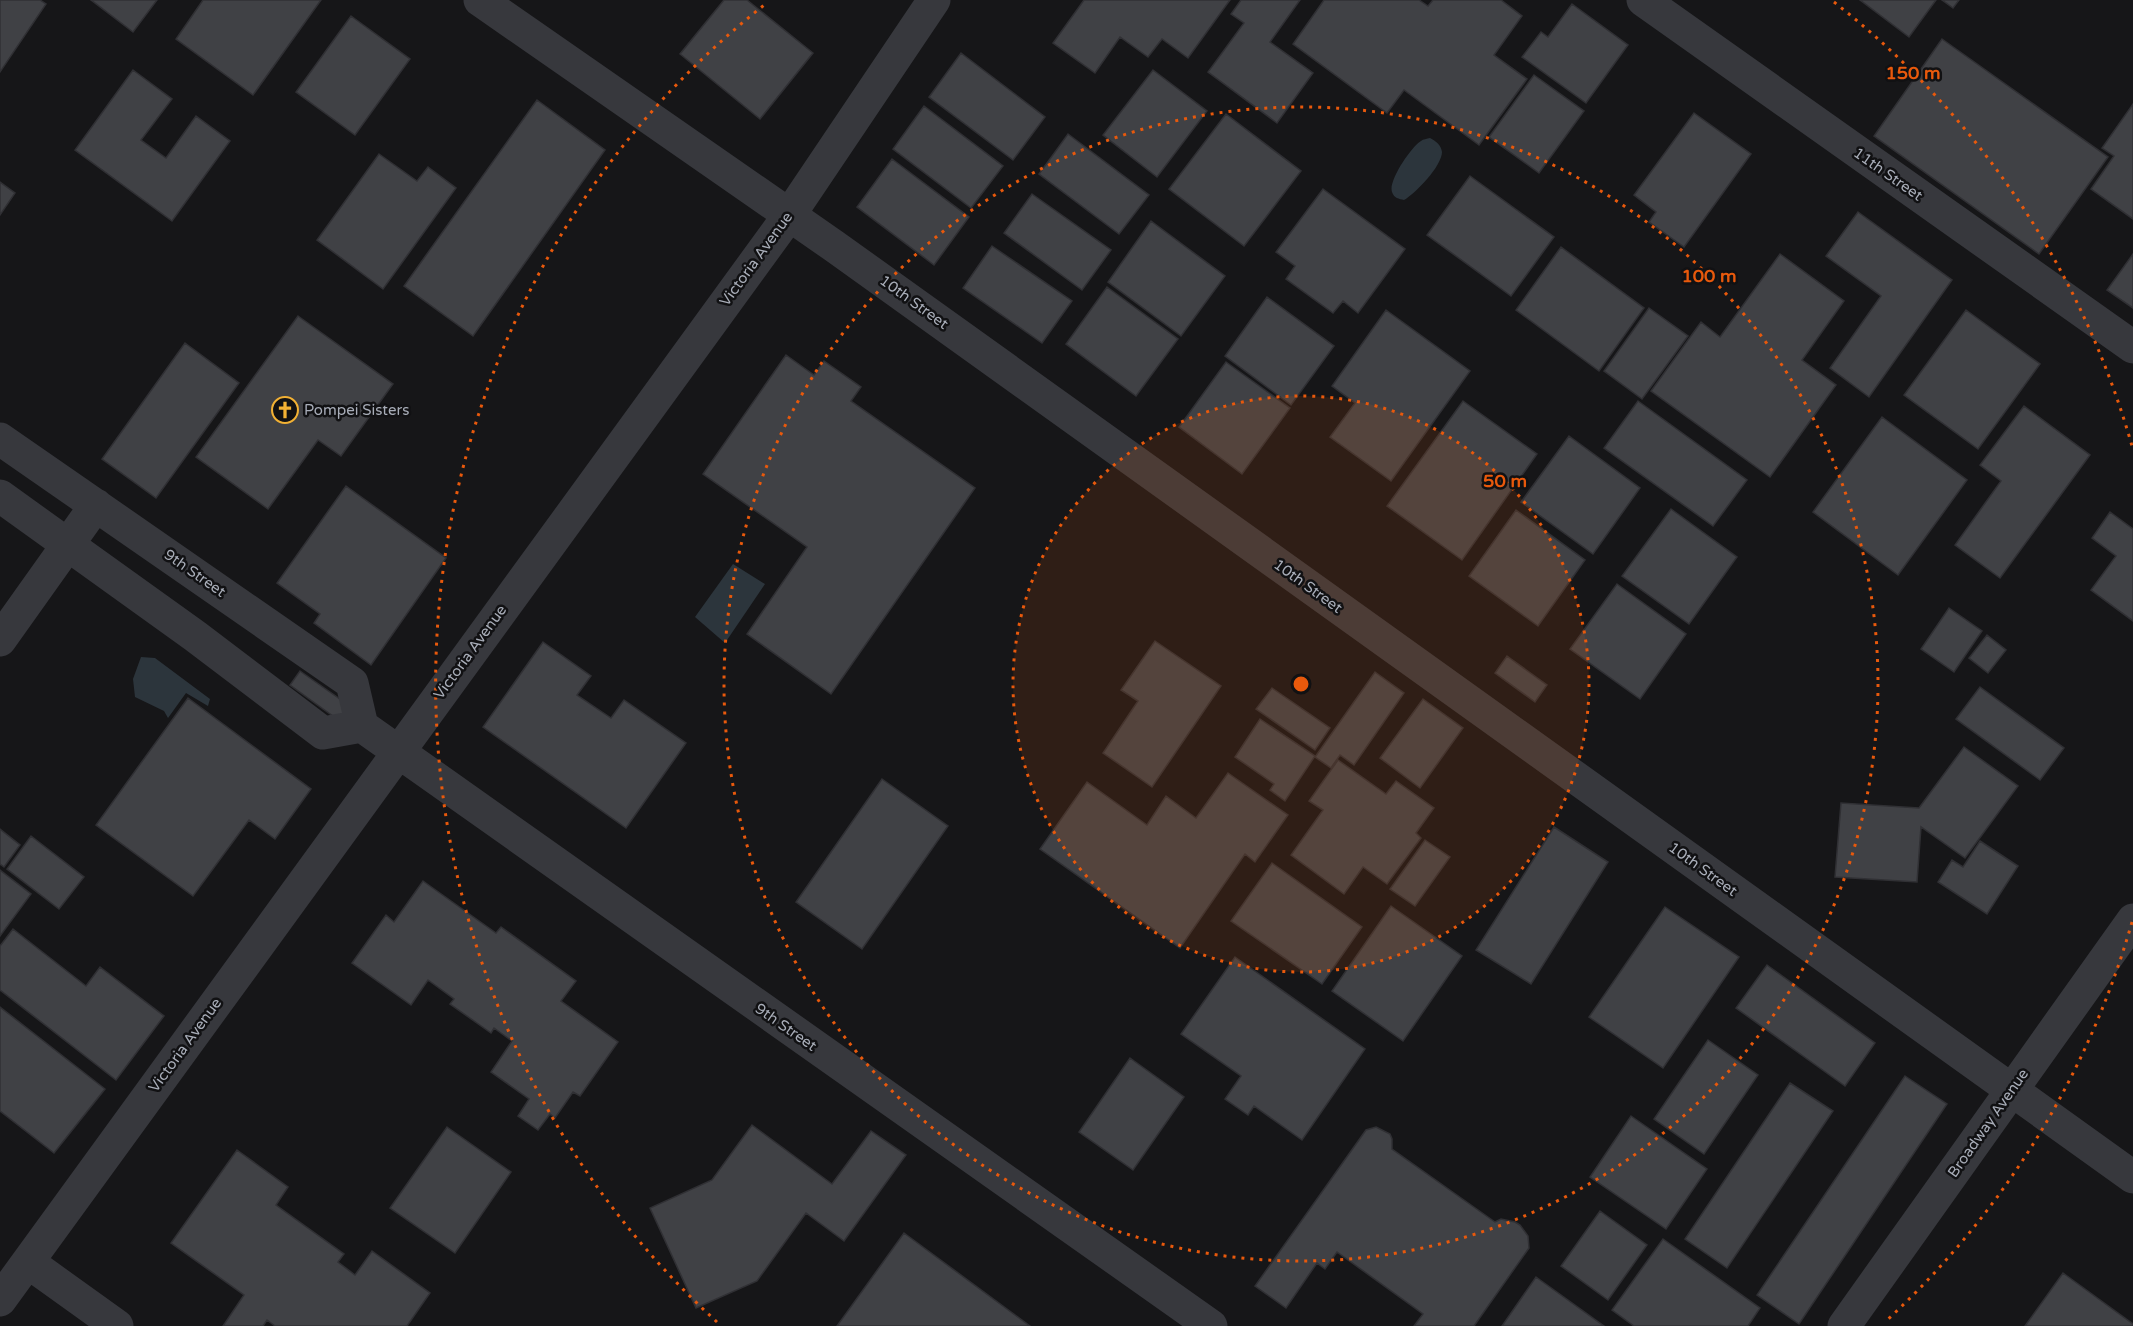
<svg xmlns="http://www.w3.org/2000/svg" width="2133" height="1326" font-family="'Varela Round',sans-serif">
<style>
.water{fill:#2c353c}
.building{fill:#404145;stroke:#303034;stroke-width:1.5}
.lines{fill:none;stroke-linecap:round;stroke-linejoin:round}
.minor{stroke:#37383d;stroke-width:33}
.ring{fill:none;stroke:#e8590c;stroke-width:3;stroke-dasharray:3 6}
.labels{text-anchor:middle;stroke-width:5;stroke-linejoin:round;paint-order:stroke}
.street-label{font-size:15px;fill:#a8adb8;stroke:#111113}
.poi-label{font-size:15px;fill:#a8adb8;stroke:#111113;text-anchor:start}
.centre{fill:#e8590c;stroke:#111113;stroke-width:3}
.ring-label{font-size:18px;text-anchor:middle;font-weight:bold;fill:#e8590c;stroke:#111113;stroke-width:5;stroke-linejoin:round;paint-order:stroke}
</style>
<rect width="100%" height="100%" fill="#161618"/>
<path class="water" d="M1430,138C1436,141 1441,145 1442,152C1442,166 1415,194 1404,200C1399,199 1394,198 1392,192C1388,181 1411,147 1421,141C1423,139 1427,139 1430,138Z
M733,564L765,584L725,643L695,617Z
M141,657L155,658L210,699L208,706L186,693L168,718L164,711L135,697L133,679Z"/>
<path class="building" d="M0,0H40L46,4L0,72Z
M91,0H157L133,32Z
M203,0H321L253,95L176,39Z
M724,0H747L813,53L760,119L680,54Z
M1084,0H1230L1188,58L1162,39L1148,57L1120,37L1095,73L1053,43Z
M1241,0H1300L1270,42L1313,73L1277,123L1208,72L1244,23L1231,14Z
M1324,0H1419L1428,6L1433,0H1501L1522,16L1494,55L1527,79L1479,145L1404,90L1387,113L1293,44Z
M1860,0H1936L1909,37Z
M1942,0H1959L1953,8Z
M1572,4L1628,45L1586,103L1522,57L1541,32L1548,37Z
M351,16L410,59L355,135L296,92Z
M1942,39L2108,157L2039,254L1874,136Z
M961,53L1045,117L1013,160L929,97Z
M133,70L172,99L141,140L166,158L196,116L230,141L172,221L75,150Z
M1153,70L1207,111L1157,177L1103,135Z
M1534,75L1584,111L1539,173L1489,137Z
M537,100L605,150L473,336L404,286Z
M2133,104V219L2091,189L2114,156L2102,148Z
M924,106L1003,166L971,208L893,149Z
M1694,113L1751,154L1684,247L1649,222L1656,212L1634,195Z
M1226,114L1301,171L1244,246L1169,189Z
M1068,134L1149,195L1119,234L1039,174Z
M379,154L417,181L428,167L456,188L383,289L317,240Z
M892,159L969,217L934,265L857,207Z
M1470,176L1554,237L1511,296L1427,235Z
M0,182L15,193L0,215Z
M1323,189L1405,249L1358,313L1343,301L1333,313L1286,279L1295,266L1276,252Z
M1032,194L1111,250L1082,290L1004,233Z
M1858,212L1952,280L1869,397L1830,368L1881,296L1826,256Z
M1151,221L1225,276L1181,336L1108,282Z
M992,246L1072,301L1042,343L963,288Z
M1561,247L1644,308L1599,371L1516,310Z
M1780,254L1844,301L1802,360L1836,385L1770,477L1651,391L1701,322L1720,337Z
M2133,254V308L2107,290Z
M1107,287L1178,339L1136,396L1066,344Z
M1267,297L1334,346L1291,405L1225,356Z
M1649,308L1688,336L1642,399L1604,371Z
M1386,310L1470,371L1391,481L1330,437L1355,403L1332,386Z
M1966,310L2040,364L1978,449L1904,395Z
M298,316L393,384L341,456L318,440L268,509L196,457Z
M185,343L239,383L156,498L102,459Z
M786,355L814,375L824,361L861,387L851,401L975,488L831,694L747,634L807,547L703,474Z
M1226,362L1290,408L1242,474L1179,427Z
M1463,401L1537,454L1462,560L1387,506Z
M1638,401L1747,480L1713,526L1604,448Z
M2024,406L2090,455L2000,578L1955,545L2001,481L1980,465Z
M1882,417L1967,480L1898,575L1813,512Z
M1569,436L1640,488L1593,554L1521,502Z
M346,486L446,558L371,665L314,623L320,614L277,583Z
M1671,509L1737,557L1689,624L1622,576Z
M1516,510L1585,560L1538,626L1469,576Z
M2110,512L2133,529V621L2091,590L2116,556L2092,538Z
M1617,584L1686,634L1640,699L1570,649Z
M1949,608L1982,631L1954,672L1921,649Z
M1987,635L2006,650L1988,673L1969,658Z
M1155,641L1221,686L1152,787L1103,753L1138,701L1121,690Z
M543,642L591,676L577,695L611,718L624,700L686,743L626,828L483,727Z
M1507,656L1547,685L1535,702L1495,673Z
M300,671L354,709L344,724L290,685Z
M1375,672L1404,693L1354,765L1340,755L1331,768L1315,757Z
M1980,687L2064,748L2040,780L1956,719Z
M1272,688L1330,728L1315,750L1256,709Z
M188,698L311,789L275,839L249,820L193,896L96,825Z
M1423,699L1463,728L1420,788L1380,758Z
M1260,719L1315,756L1285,801L1270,790L1274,784L1235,757Z
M1964,747L2018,786L1965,858L1921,827L1917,882L1835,877L1841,803L1919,808Z
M1338,760L1386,794L1396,781L1434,808L1416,833L1421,838L1387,884L1363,867L1344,894L1291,855L1323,810L1309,801Z
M1228,773L1288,815L1255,862L1245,854L1180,948L1040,849L1087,782L1147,825L1166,796L1196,818Z
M882,779L948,826L862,949L796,902Z
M1554,827L1608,862L1531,984L1476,950Z
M0,829L20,845L4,867L0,864Z
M31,836L84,877L59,909L7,869Z
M1425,840L1450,857L1415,906L1390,889Z
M1980,841L2018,866L1987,914L1938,882L1952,860L1963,867Z
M1272,863L1362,927L1322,984L1231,921Z
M0,870L31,894L0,936Z
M423,881L496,933L501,927L576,981L561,1001L618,1042L580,1096L573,1092L555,1118L550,1114L538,1130L518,1116L529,1099L491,1072L512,1041L494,1028L491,1033L450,1004L454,999L428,980L411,1005L352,963L386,915L394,922Z
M1391,906L1462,956L1403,1041L1332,991Z
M1665,907L1739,957L1663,1068L1589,1017Z
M13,929L86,986L100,967L164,1016L116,1080L0,990V946Z
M1235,957L1365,1049L1302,1140L1254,1106L1248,1115L1225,1099L1241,1076L1181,1034Z
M1767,965L1875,1043L1845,1086L1736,1008Z
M0,1007L105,1089L54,1153L0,1111Z
M1708,1040L1758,1075L1704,1154L1654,1119Z
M1130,1058L1184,1097L1133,1170L1079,1132Z
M1905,1076L1947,1104L1799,1324L1757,1295Z
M1790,1083L1833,1111L1727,1268L1685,1239Z
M1631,1116L1707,1169L1666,1229L1590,1177Z
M752,1125L832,1184L871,1131L906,1155L844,1241L806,1213L757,1281L696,1308L650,1208L712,1180Z
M447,1127L511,1172L455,1253L390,1208Z
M1376,1127L1390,1134L1392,1139V1149L1495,1222L1501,1219L1515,1222L1520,1225L1528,1236L1529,1248L1474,1326H1414L1423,1314L1337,1252L1325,1269L1317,1263L1286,1308L1255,1286L1366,1130Z
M237,1150L288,1187L276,1205L344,1254L338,1262L355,1275L372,1251L430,1293L407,1326H275L267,1320L263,1326H223L244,1295L171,1243Z
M1600,1211L1647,1245L1608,1300L1561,1266Z
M904,1233L1030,1326H837Z
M1663,1239L1760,1308L1748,1326H1634L1612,1310Z
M2063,1273L2133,1324V1326H2025Z
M1536,1277L1604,1326H1502Z"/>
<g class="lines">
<path class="minor" d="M480,0L834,246L2133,1177
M1643,0L2133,347
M0,439L352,683L362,726L1211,1326
M0,496L195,636L323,733L362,726
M0,640L96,505
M28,1262L117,1326
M0,1300L790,214L934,0
M1844,1326L2133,920"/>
</g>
<circle cx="1301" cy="684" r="288" fill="#e8590c" fill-opacity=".12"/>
<g class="ring">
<circle cx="1301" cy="684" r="288"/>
<circle cx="1301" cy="684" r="577"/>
<path d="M2132 922A865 865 0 0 1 1885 1322M717 1322A865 865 0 0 1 768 2M1834 2A865 865 0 0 1 2132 446"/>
</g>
<defs>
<symbol id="church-ring" viewBox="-11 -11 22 22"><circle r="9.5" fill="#111113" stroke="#f2b134" stroke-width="1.5"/><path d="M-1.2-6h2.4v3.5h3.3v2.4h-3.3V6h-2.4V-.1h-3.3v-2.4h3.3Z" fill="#f2b134"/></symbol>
</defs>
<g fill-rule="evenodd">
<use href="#church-ring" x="270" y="395" width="30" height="30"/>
</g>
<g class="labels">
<g class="street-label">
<text transform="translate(1888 174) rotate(35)" y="5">11th Street</text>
<text transform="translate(756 259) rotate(-54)" y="5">Victoria Avenue</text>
<text transform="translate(914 302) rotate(36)" y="5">10th Street</text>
<text transform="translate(195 573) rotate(35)" y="5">9th Street</text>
<text transform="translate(1308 586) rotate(36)" y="5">10th Street</text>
<text transform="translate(470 652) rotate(-54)" y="5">Victoria Avenue</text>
<text transform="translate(1703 869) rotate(36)" y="5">10th Street</text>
<text transform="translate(786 1027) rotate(35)" y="5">9th Street</text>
<text transform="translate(185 1045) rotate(-54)" y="5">Victoria Avenue</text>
<text transform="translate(1988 1123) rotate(-55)" y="5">Broadway Avenue</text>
</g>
<g class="poi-label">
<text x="304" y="415">Pompei Sisters</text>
</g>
</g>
<circle cx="1301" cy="684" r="9" class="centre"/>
<g class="ring-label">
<text x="1913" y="79">150 m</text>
<text x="1709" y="282">100 m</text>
<text x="1505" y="487">50 m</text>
</g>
</svg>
